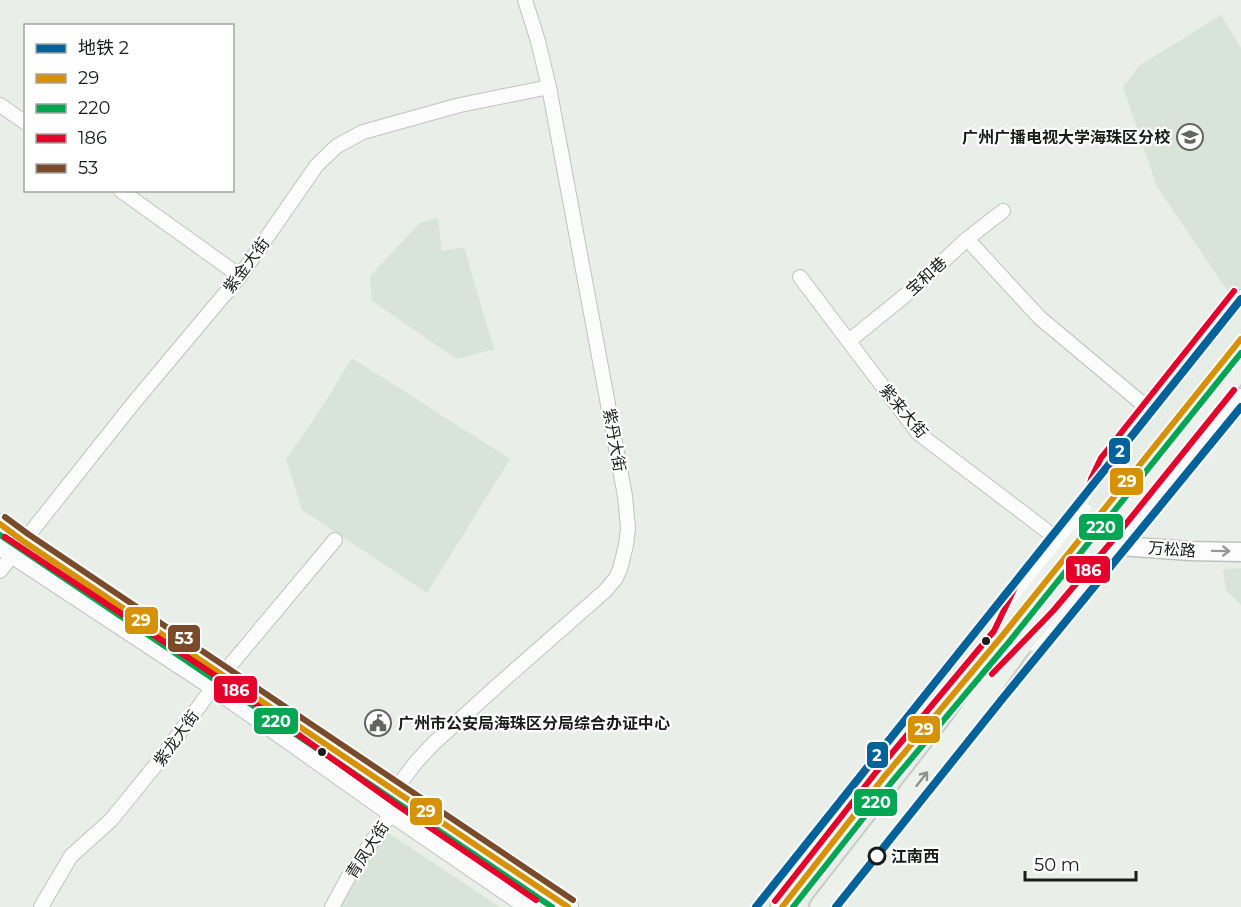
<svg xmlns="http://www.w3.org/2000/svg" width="1241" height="907" font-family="Montserrat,'Noto Sans SC',sans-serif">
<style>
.built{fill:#d8e3d9}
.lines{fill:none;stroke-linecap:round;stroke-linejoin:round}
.minor-casing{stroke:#bfc3bf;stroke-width:16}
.tertiary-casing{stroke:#bfc3bf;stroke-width:21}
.secondary-casing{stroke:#bfc3bf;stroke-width:22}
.primary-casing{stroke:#c9cbc9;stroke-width:26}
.trunk-casing{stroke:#c9cbc9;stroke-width:26}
.minor{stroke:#fcfcfc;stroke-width:14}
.tertiary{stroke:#fcfcfc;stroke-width:18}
.secondary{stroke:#fcfcfc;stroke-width:20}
.primary{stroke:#ecf1ec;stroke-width:22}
.trunk{stroke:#e6ede6;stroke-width:22}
.bus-1-casing{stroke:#fff;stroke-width:10}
.bus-2-casing{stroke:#fff;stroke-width:10}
.bus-3-casing{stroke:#fff;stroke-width:10}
.bus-4-casing{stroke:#fff;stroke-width:10}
.bus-1{stroke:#d69104;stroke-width:6}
.bus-2{stroke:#00a651;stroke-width:6}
.bus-3{stroke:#e4002b;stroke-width:6}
.bus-4{stroke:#7a4b2a;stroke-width:6}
.metro-1-casing{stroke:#fff;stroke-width:12}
.metro-1{stroke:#00629b;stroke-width:8}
.oneway{stroke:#969896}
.oneway2{stroke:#8d928e}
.bus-dot{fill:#191d1a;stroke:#fff;stroke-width:2}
.stop-dot{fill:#fff;stroke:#191d1a;stroke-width:3}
.labels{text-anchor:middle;stroke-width:4.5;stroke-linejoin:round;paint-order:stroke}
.poi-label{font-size:16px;font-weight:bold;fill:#191d1a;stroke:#fff;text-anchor:end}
.street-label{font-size:16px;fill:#191d1a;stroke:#fff}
.stop-label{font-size:16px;font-weight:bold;fill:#191d1a;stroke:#fff;text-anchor:start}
.line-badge{stroke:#fff;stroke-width:2}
.badge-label{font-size:16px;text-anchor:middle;font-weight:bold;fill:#fff}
</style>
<rect width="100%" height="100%" fill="#e9eee9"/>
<path class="built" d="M1221,15L1241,48V289L1233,299L1157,187L1123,87L1139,66Z
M438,218L442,251L464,247L494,349L457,359L372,301L370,276L420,223Z
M352,358L510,459L427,593L302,510L286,459L320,410Z
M1241,568V605L1226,590L1223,569Z
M387,832L500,907H339Z"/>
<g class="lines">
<defs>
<path id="minor" d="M0,105L26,123
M120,190L240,276
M967,239L1040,318L1150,410
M800,277L918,433L1060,541
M849,341L913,289L967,239L1003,211
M0,571L136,400L240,276L317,165L337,146L363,132L460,105L549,87
M1013,611L1024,588L1035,573L1096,497L1099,482L1108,464L1150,410L1241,297
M1033,644C1108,568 1174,480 1241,396
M41,907L71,856L111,820L159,761L222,675L335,540
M332,907L350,874L392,812L394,791L417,761L434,743L498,685L605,591L616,578L620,569L626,545L628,528L625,496L549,87L538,41L525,0"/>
<path id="tertiary" d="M1106,535L1120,546L1190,551L1241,552"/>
<path id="secondary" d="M0,524L23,541L568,907
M0,545L214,686L392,812L531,907"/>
<path id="primary" d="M782,907L884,777L1002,636L1241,339
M821,907L963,725L1015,652L1241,366"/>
<path id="trunk" d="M1096,497L1241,316"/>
</defs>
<use href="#minor" class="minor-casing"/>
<use href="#tertiary" class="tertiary-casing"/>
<use href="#secondary" class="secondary-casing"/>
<use href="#primary" class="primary-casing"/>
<use href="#trunk" class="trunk-casing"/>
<use href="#minor" class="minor"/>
<use href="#tertiary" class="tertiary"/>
<use href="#secondary" class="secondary"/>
<use href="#primary" class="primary"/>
<use href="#trunk" class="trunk"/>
<defs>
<path id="bus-1" d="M0,524L23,541L568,907
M782,907L884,777L1002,636L1241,339"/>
<path id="bus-2" d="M0,535L552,907
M793,907L891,783L1009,642L1241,353"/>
<path id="bus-3" d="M5,537L219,678L397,805L536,900
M992,674L1053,611L1113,540L1234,390
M775,901L877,771L994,631L1017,583L1088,493L1091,479L1101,458L1234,291"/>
<path id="bus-4" d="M5,517L28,534L573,900"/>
</defs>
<use href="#bus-1" class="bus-1-casing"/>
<use href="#bus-2" class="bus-2-casing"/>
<use href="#bus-3" class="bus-3-casing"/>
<use href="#bus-4" class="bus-4-casing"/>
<use href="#bus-1" class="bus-1"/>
<use href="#bus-2" class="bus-2"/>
<use href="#bus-3" class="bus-3"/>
<use href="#bus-4" class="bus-4"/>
<defs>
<path id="metro-1" d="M756,907L1241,299
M836,907L1003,698L1241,407"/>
</defs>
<use href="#metro-1" class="metro-1-casing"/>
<use href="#metro-1" class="metro-1"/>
</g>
<defs><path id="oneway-shaft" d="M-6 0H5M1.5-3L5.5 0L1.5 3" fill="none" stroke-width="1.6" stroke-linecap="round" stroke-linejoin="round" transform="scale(1.5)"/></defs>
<use class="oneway" href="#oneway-shaft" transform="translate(1221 551) rotate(1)"/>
<use class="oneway2" href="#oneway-shaft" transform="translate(922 779) rotate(-52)"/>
<defs>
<symbol id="university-ring" viewBox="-11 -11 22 22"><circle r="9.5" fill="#fff" stroke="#626662" stroke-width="1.5"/><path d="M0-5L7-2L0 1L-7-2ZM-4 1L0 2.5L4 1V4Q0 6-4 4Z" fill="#626662"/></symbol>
<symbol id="civic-ring" viewBox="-11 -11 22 22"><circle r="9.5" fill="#fff" stroke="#626662" stroke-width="1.5"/><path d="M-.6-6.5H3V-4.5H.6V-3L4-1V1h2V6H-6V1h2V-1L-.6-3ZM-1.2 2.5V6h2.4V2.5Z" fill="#626662"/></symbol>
</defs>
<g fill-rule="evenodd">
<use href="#university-ring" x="1175" y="122" width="30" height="30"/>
<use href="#civic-ring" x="363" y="708" width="30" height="30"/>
</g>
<g class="bus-dot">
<circle cx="986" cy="641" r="5"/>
<circle cx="322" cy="752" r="5"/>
</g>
<circle class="stop-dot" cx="877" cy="856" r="8"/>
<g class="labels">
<g class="poi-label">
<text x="1170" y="143">广州广播电视大学海珠区分校</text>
<text x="398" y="729" text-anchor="start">广州市公安局海珠区分局综合办证中心</text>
</g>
<g class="street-label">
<text transform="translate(246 265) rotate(-53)" y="6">紫金大街</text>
<text transform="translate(926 276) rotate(-42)" y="6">宝和巷</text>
<text transform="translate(904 411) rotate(50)" y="6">紫来大街</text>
<text transform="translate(615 440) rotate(80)" y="6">紫丹大街</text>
<text transform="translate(1172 549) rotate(4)" y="6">万松路</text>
<text transform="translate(176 738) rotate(-54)" y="6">紫龙大街</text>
<text transform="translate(367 850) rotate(-57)" y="6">青凤大街</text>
</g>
<g class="stop-label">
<text x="891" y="862">江南西</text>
</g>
</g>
<g class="line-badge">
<rect x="1108" y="437" width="23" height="28" rx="6" fill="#00629b"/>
<rect x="1109" y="467" width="35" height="29" rx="6" fill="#d69104"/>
<rect x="1078" y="513" width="46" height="28" rx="6" fill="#00a651"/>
<rect x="1065" y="555" width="46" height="29" rx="6" fill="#e4002b"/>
<rect x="124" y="606" width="35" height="29" rx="6" fill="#d69104"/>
<rect x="167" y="624" width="34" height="29" rx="6" fill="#7a4b2a"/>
<rect x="213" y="675" width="45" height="29" rx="6" fill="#e4002b"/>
<rect x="253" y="707" width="46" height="28" rx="6" fill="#00a651"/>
<rect x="907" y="715" width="34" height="29" rx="6" fill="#d69104"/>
<rect x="866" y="741" width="23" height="28" rx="6" fill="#00629b"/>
<rect x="853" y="788" width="45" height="29" rx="6" fill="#00a651"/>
<rect x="409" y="797" width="34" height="29" rx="6" fill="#d69104"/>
</g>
<g class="badge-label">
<text x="1120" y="457">2</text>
<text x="1127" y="487">29</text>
<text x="1101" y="533">220</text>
<text x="1088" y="576">186</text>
<text x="141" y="626">29</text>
<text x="184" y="644">53</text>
<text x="236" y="696">186</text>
<text x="276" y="727">220</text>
<text x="924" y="735">29</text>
<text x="877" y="761">2</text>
<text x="876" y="808">220</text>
<text x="426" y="817">29</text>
</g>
<rect x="24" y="24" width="210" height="168" fill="#ffffff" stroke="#a3a5a3" stroke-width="1.5"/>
<rect x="36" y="44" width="30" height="9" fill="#00629b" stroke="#a3a5a3" stroke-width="1.5"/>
<text x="78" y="54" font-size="18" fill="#191d1a">地铁 2</text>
<rect x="36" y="74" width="30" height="9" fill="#d69104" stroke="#a3a5a3" stroke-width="1.5"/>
<text x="78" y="84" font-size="18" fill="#191d1a">29</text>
<rect x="36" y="104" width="30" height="9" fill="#00a651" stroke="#a3a5a3" stroke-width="1.5"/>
<text x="78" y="114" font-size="18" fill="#191d1a">220</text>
<rect x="36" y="134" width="30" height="9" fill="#e4002b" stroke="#a3a5a3" stroke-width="1.5"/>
<text x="78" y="144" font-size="18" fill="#191d1a">186</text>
<rect x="36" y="164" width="30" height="9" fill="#7a4b2a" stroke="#a3a5a3" stroke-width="1.5"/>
<text x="78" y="174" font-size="18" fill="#191d1a">53</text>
<path d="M1025 871v9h111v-9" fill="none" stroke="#191d1a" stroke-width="3"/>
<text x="1034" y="871" font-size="18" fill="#191d1a" stroke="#ffffff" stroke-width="4.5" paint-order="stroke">50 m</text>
</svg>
